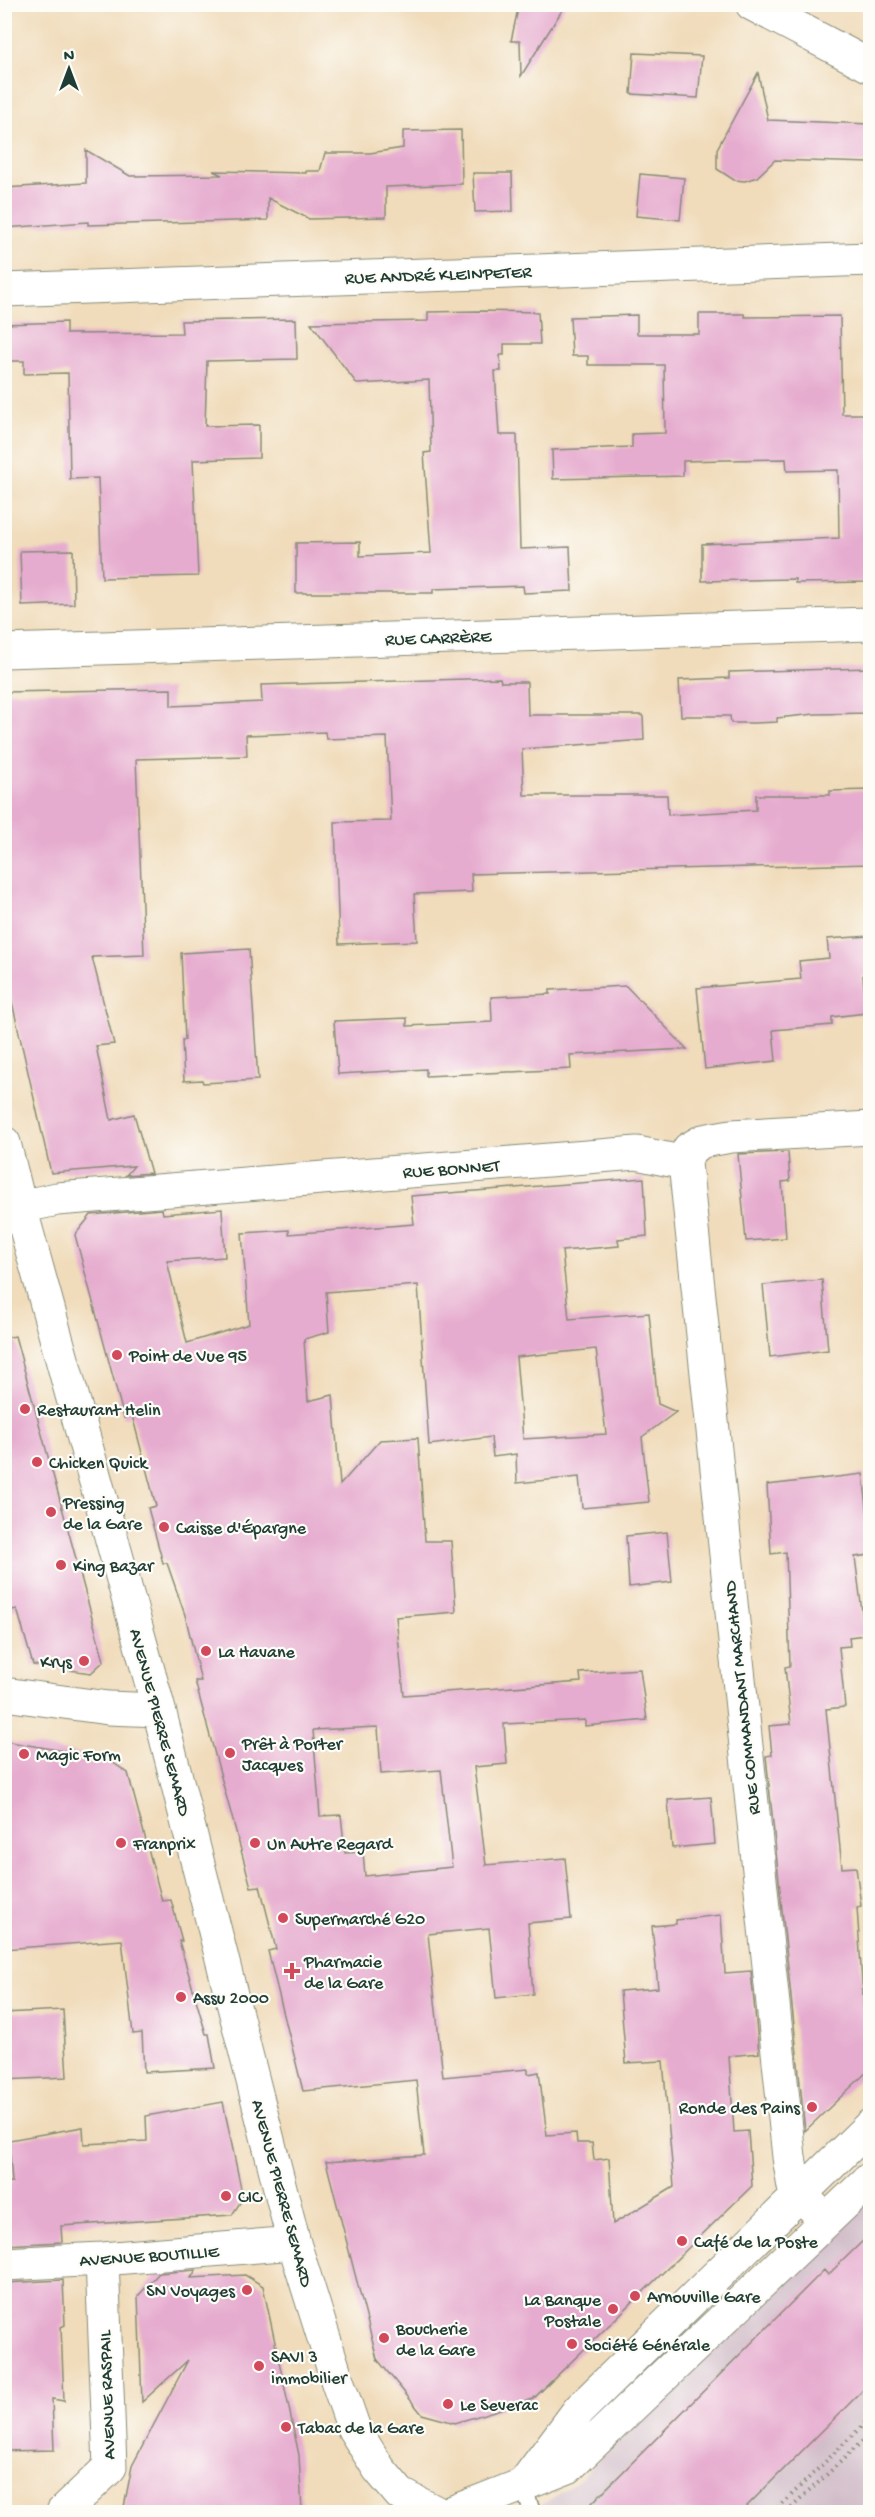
<svg xmlns="http://www.w3.org/2000/svg" width="875" height="2517" font-family="'Gochi Hand',sans-serif">
<style>
.industrial{fill:#d1bdc9}
.building{fill:#e6accf;fill-rule:evenodd}
.lines{fill:none;stroke-linecap:round;stroke-linejoin:round}
.lane-casing{stroke:#888c77;stroke-width:19}
.street-casing{stroke:#888c77;stroke-width:35}
.secondary-casing{stroke:#888c77;stroke-width:35}
.path{stroke:#888c77;stroke-width:4;stroke-dasharray:1.5 4.5;stroke-linecap:butt}
.lane{stroke:#fff;stroke-width:16}
.street{stroke:#fff;stroke-width:33}
.secondary{stroke:#fff;stroke-width:33}
.poi-dot{fill:#d1495b;stroke:#fdfcf7;stroke-width:2}
.labels{text-anchor:middle;stroke-width:4.5;stroke-linejoin:round;paint-order:stroke}
.street-label{font-size:18px;fill:#1f3d34;stroke:#fdfcf7}
.poi-label{font-size:18px;fill:#1f3d34;stroke:#fdfcf7;text-anchor:start}
</style>
<rect width="100%" height="100%" fill="#fdfcf7"/>
<filter id="ink" filterUnits="userSpaceOnUse"><feTurbulence type="fractalNoise" baseFrequency=".0167" numOctaves="2"/><feDisplacementMap in="SourceGraphic" scale="12" xChannelSelector="R" yChannelSelector="G"/><feConvolveMatrix kernelMatrix="1 2 1 2 8 2 1 2 1" color-interpolation-filters="sRGB"/></filter>
<filter id="wash" filterUnits="userSpaceOnUse"><feTurbulence type="fractalNoise" baseFrequency=".008" numOctaves="4" result="noise"/><feDisplacementMap in="SourceGraphic" scale="24" xChannelSelector="R" yChannelSelector="G"/><feGaussianBlur stdDeviation="1.35" result="paint"/><feColorMatrix in="noise" values="0 0 0 0 0 0 0 0 0 0 0 0 0 0 0 0 0 1.4 0 .05"/><feComposite in="paint" operator="in"/></filter>
<g filter="url(#wash)">
<rect width="100%" height="100%" fill="#f0dbba"/>
<path class="industrial" d="M870,2183V2512H530L575,2484Z"/>
<g id="blocks">
<path class="building" d="M519,4H566L521,76L520,41H511Z
M634,53L702,56L698,98L631,94Z
M758,73L768,120L870,124V163L775,160L757,177L745,181L734,180L717,169V149Z
M461,130L462,184L386,187V217L309,219L268,198V220L88,225V222L4,228V188L86,183V150L130,176L222,175L213,171L306,173V171H320L325,153H370L403,148V131Z
M473,173H512L513,211L475,212Z
M640,174L684,178L680,220L636,216Z
M479,311L538,312L540,344H504V355H500L501,371H495L499,435H517L520,549L570,547L572,591L524,593L523,586L433,589V593H296V543L360,542V556L431,553L424,453L431,452L429,380L357,384L311,323L428,321V312Z
M699,314H744L745,317L840,316L842,414H870V582L795,583V579L702,581V544L839,538L838,470L787,471L786,459L726,460L683,461V476L553,479L552,450L632,447V434L665,433L664,365H588V356H572L570,317L637,315V334H699Z
M296,319L297,359L207,361L205,426L259,425V458L193,460L198,576L102,578L98,478L70,479L68,373L24,374V361H4V324L66,322V334L182,333L181,321Z
M73,550L74,604L22,606L20,551Z
M870,668V713L815,714L777,718V722L755,723H731L730,716H681L679,680L729,678V672Z
M500,678L501,682H527L528,715H643L644,740L522,749L524,795H667L668,815L756,810V795H830V791L870,790V864L471,874L472,892L414,894L417,941L339,944L335,822L391,821L387,737L326,739L325,732L246,735L247,756L136,759L144,955L92,957L114,1044L96,1046L111,1120L134,1114L151,1173L126,1175L134,1166L51,1173L4,967V692L171,689V706L262,702L261,685Z
M870,936V974L863,975L866,1013L832,1017V1025L773,1030L776,1061L705,1069L697,988L801,979L799,961L829,958L827,939Z
M249,949L258,1080L203,1083L202,1080L184,1081L182,1040H185L181,953Z
M626,986L687,1049L570,1055L571,1069L426,1076V1069L338,1074L334,1021L407,1018V1026L492,1022L491,997L550,994V990Z
M788,1152L790,1181L782,1182L786,1238L746,1241L738,1154Z
M644,1178L647,1236L618,1239L619,1246L562,1251L569,1319L649,1313L658,1404L676,1412L642,1437L649,1502L582,1508L579,1477L517,1483L516,1454L493,1457L491,1437L429,1445L418,1285L326,1292L329,1332L304,1339L308,1401L333,1395L340,1485L380,1440L418,1438L425,1541H451L456,1612L396,1617L404,1695L581,1682L580,1673L640,1669L647,1720L585,1726V1720L504,1724L507,1764L474,1767L486,1865L565,1858L571,1919L528,1923L533,1994L496,1998L489,1928L428,1934L443,2077L528,2069V2074L539,2072L547,2135L576,2133L577,2143H592L594,2160L609,2158L613,2224L674,2187L663,2061L626,2063L620,1991L658,1988L652,1926L676,1924V1920L721,1915L725,1973L751,1971L759,2053L729,2056L734,2132L748,2131L752,2186L533,2399L455,2423L422,2414L377,2359L326,2162L424,2155L416,2080L303,2091L268,1951L276,1949L260,1886L251,1887L195,1681H201L185,1615L167,1563H163L148,1508L156,1506L132,1415L124,1418L75,1235L91,1215L162,1209L163,1214L222,1209L225,1257L167,1261L187,1343L249,1324L242,1233L289,1230V1234L414,1224L411,1196ZM596,1349L606,1434L523,1439L516,1357ZM378,1727L381,1774L441,1770L452,1867L365,1876L363,1852L345,1853L341,1815L320,1816L313,1730Z
M822,1280L828,1350L770,1357L763,1285Z
M15,1336L104,1661L91,1673L33,1665L17,1609L4,1612V1338Z
M863,1474L870,1532V1555L855,1557L865,1635L849,1637L850,1646L839,1647L845,1707L826,1709L842,1868L856,1867L861,1906L857,1907L864,2013L870,2006V2069L805,2131L766,1756L772,1755L769,1726L791,1724L785,1667L790,1666L786,1552L771,1554L767,1485Z
M667,1532L672,1582L629,1587L626,1536Z
M4,1741L106,1758L128,1773L162,1901L171,1900L182,1941H179L206,2034H209L215,2068L144,2072L142,2033L133,2034L122,1940L4,1949Z
M711,1797L715,1844L672,1848L668,1800Z
M63,2010L67,2077L4,2080V2013Z
M223,2102L243,2198L232,2215L61,2226L62,2242L4,2245V2183L12,2182L9,2140L83,2127L84,2144L147,2141L146,2116Z
M870,2234V2383L741,2512H583L824,2270L828,2275Z
M196,2270L191,2278L245,2275L263,2286L299,2455L302,2512H123L132,2466L188,2360L142,2402L138,2296L159,2273Z
M63,2280L65,2325L61,2327L64,2401L52,2399L54,2450L4,2451V2283Z"/>
</g>
</g>
<g filter="url(#ink)">
<use href="#blocks" fill-opacity="0" stroke="#888c77" stroke-width="1.5"/>
<g class="lines">
<defs>
<path id="lane" d="M523,2485L532,2512"/>
<path id="street" d="M4,290L870,259
M4,651L870,624
M4,1143L20,1207L159,1710L294,2243L338,2383L354,2429L379,2469L400,2494L435,2512
M20,1207L57,1199L637,1153L685,1163
M4,1694L108,1708L159,1710
M826,2221L794,2187L789,2157L685,1163L689,1149L703,1141L731,1136L870,1128
M4,2264L102,2259L294,2243
M523,2485L579,2410L870,2126
M63,2512L110,2467L102,2259
M453,2512L568,2467L870,2179"/>
<path id="secondary" d="M752,4L870,66"/>
</defs>
<use href="#lane" class="lane-casing"/>
<use href="#street" class="street-casing"/>
<use href="#secondary" class="secondary-casing"/>
<path class="path" d="M774,2512L870,2418
M787,2512L870,2434"/>
<use href="#lane" class="lane"/>
<use href="#street" class="street"/>
<use href="#secondary" class="secondary"/>
</g>
</g>
<g class="poi-dot">
<circle cx="117" cy="1355" r="6"/>
<circle cx="25" cy="1409" r="6"/>
<circle cx="37" cy="1462" r="6"/>
<circle cx="51" cy="1512" r="6"/>
<circle cx="164" cy="1527" r="6"/>
<circle cx="61" cy="1565" r="6"/>
<circle cx="206" cy="1651" r="6"/>
<circle cx="84" cy="1661" r="6"/>
<circle cx="230" cy="1753" r="6"/>
<circle cx="24" cy="1754" r="6"/>
<circle cx="121" cy="1843" r="6"/>
<circle cx="255" cy="1843" r="6"/>
<circle cx="283" cy="1918" r="6"/>
<path d="M289 1962h6v6h6v6h-6v6h-6v-6h-6v-6h6z"/>
<circle cx="181" cy="1997" r="6"/>
<circle cx="812" cy="2107" r="6"/>
<circle cx="226" cy="2196" r="6"/>
<circle cx="682" cy="2241" r="6"/>
<circle cx="247" cy="2290" r="6"/>
<circle cx="635" cy="2296" r="6"/>
<circle cx="613" cy="2309" r="6"/>
<circle cx="384" cy="2338" r="6"/>
<circle cx="572" cy="2344" r="6"/>
<circle cx="259" cy="2366" r="6"/>
<circle cx="448" cy="2404" r="6"/>
<circle cx="286" cy="2427" r="6"/>
</g>
<g class="labels">
<g class="street-label">
<text transform="translate(438 274) rotate(-2)" y="6">RUE ANDRÉ KLEINPETER</text>
<text transform="translate(438 637) rotate(-2)" y="6">RUE CARRÈRE</text>
<text transform="translate(451 1168) rotate(-4)" y="6">RUE BONNET</text>
<text transform="translate(741 1698) rotate(-96)" y="6">RUE COMMANDANT MARCHAND</text>
<text transform="translate(161 1722) rotate(75)" y="6">AVENUE PIERRE SEMARD</text>
<text transform="translate(283 2193) rotate(75)" y="6">AVENUE PIERRE SEMARD</text>
<text transform="translate(149 2255) rotate(-4)" y="6">AVENUE BOUTILLIE</text>
<text transform="translate(106 2395) rotate(-92)" y="6">AVENUE RASPAIL</text>
</g>
<g class="poi-label">
<text x="129" y="1361">Point de Vue 95</text>
<text x="37" y="1415">Restaurant Helin</text>
<text x="49" y="1468">Chicken Quick</text>
<text x="63" y="1508">Pressing<tspan x="63" dy="21">de la Gare</tspan></text>
<text x="176" y="1533">Caisse d'Épargne</text>
<text x="73" y="1571">King Bazar</text>
<text x="218" y="1657">La Havane</text>
<text x="72" y="1667" text-anchor="end">Krys</text>
<text x="242" y="1749">Prêt à Porter<tspan x="242" dy="21">Jacques</tspan></text>
<text x="36" y="1760">Magic Form</text>
<text x="133" y="1849">Franprix</text>
<text x="267" y="1849">Un Autre Regard</text>
<text x="295" y="1924">Supermarché G20</text>
<text x="304" y="1967">Pharmacie<tspan x="304" dy="21">de la Gare</tspan></text>
<text x="193" y="2003">Assu 2000</text>
<text x="800" y="2113" text-anchor="end">Ronde des Pains</text>
<text x="238" y="2202">CIC</text>
<text x="694" y="2247">Café de la Poste</text>
<text x="235" y="2296" text-anchor="end">SN Voyages</text>
<text x="647" y="2302">Arnouville Gare</text>
<text x="601" y="2305" text-anchor="end">La Banque<tspan x="601" dy="21">Postale</tspan></text>
<text x="396" y="2334">Boucherie<tspan x="396" dy="21">de la Gare</tspan></text>
<text x="584" y="2350">Société Générale</text>
<text x="271" y="2362">SAVI 3<tspan x="271" dy="21">immobilier</tspan></text>
<text x="460" y="2410">Le Severac</text>
<text x="298" y="2433">Tabac de la Gare</text>
</g>
</g>
<rect width="875" height="2517" fill="none" stroke="#fdfcf7" stroke-width="24"/>
<g transform="translate(69 69)" stroke="#fdfcf7" stroke-width="4.5" paint-order="stroke">
<path d="M0-4.5L10 22L0 15L-10 22Z" fill="#1f3d34"/>
<text y="-9" font-size="16" font-weight="bold" text-anchor="middle" fill="#1f3d34">N</text>
</g>
</svg>
